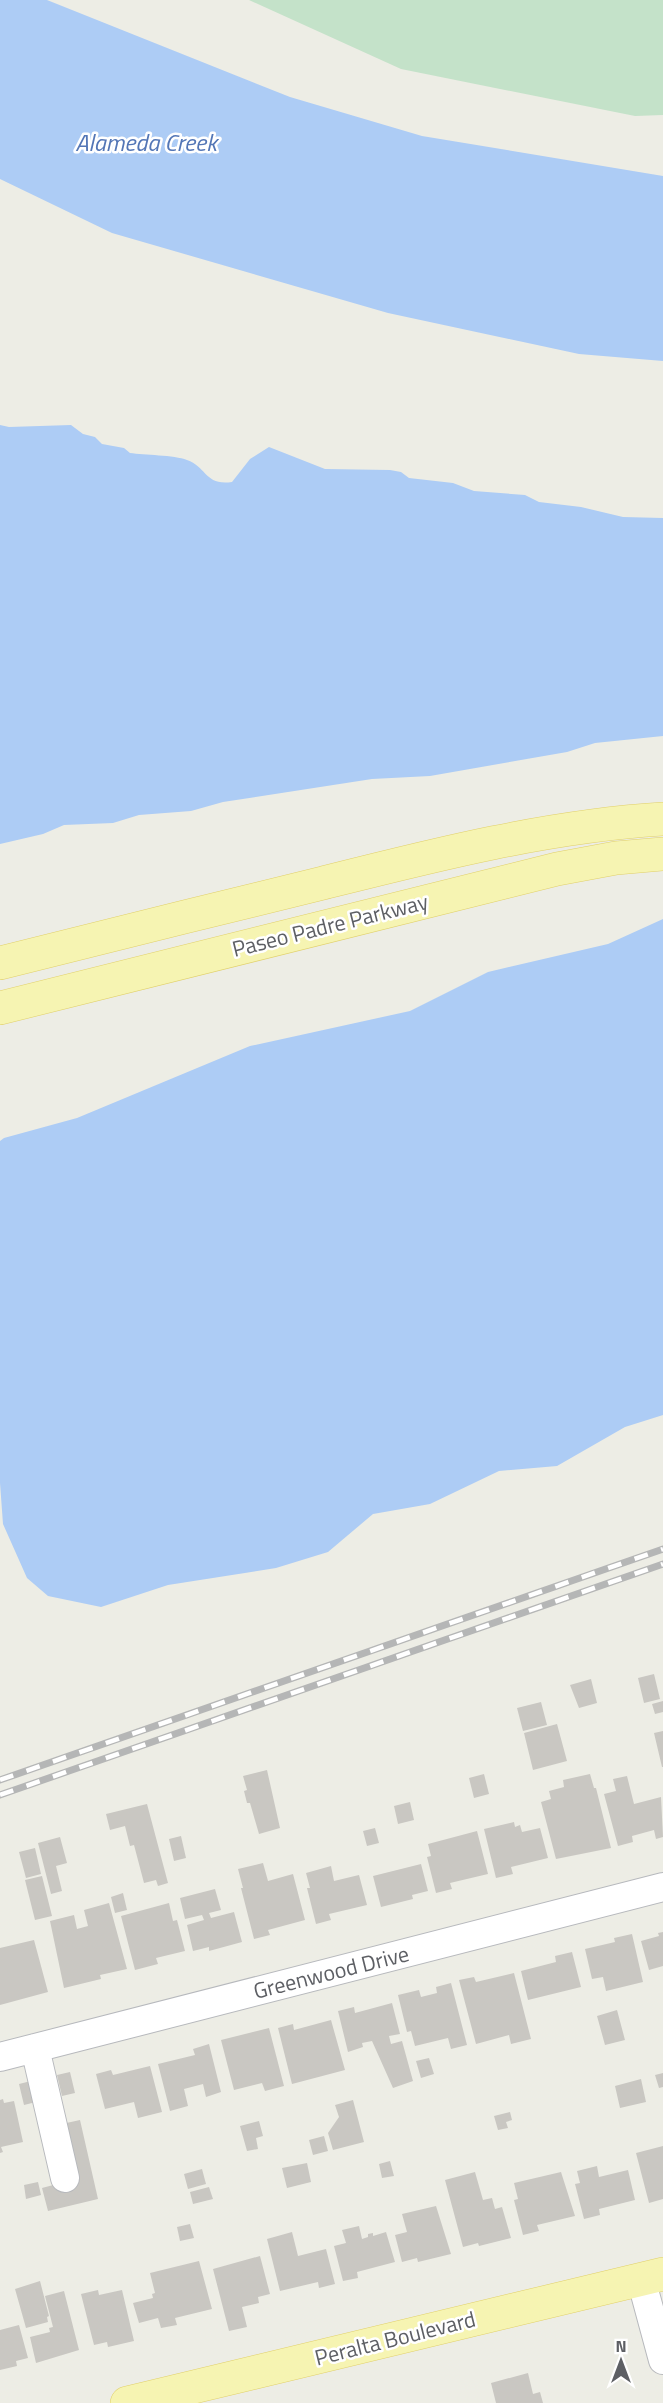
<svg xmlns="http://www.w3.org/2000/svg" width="663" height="2403" font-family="'Titillium Web',sans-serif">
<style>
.green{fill:#c4e2c9}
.water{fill:#adccf5}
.building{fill:#c9c7c2}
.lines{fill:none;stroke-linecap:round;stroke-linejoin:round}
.minor-casing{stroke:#b7b9bd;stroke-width:30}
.major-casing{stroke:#e1d06a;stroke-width:34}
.minor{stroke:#fff;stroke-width:28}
.major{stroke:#f6f4b2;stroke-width:33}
.rail-casing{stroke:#b5b6b6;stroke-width:7}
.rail{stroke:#fff;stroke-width:4.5;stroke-dasharray:14;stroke-linecap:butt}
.labels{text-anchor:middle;stroke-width:5;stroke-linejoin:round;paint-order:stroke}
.street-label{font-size:22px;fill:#5d5f64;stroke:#fff}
.water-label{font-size:24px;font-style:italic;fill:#5376b6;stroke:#fff}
</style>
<rect width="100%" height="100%" fill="#edede5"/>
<path class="green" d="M249,0H663V115L635,116L401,69Z"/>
<path class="water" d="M0,0H47L290,97L422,136L663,176V361L579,354L388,313L112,233L0,179Z
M0,425L9,427L71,425L83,434L95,437L102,444L124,448L130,453C144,455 174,455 187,460C207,467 205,486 232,482L250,459L269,447L325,469L390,470L401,472L409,478L453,483L474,491L525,495L539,502L581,507L623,517L663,518V736L595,743L567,752L430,776L372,779L223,802L191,811L139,815L113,823L64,825L43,834L0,844Z
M663,919V1415L625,1427L557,1466L499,1471L430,1504L373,1514L328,1552L276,1568L168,1585L101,1607L48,1596L27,1578L3,1524L0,1483V1141L4,1138L77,1118L250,1046L410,1011L488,972L608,944Z"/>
<path class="building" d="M654,1674L660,1699L644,1703L638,1678Z
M591,1679L597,1703L579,1708L570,1685Z
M663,1701V1712L655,1714L652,1704Z
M541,1702L547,1725L523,1731L517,1708Z
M557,1724L567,1761L533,1770L524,1733Z
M663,1731V1767H662L654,1733Z
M267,1770L280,1828L259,1834L250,1803H247L244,1791L247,1790L243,1776Z
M484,1774L489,1794L474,1798L469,1778Z
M590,1774L594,1788H596L611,1848L556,1859L541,1802L551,1799L549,1791L564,1787L563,1780Z
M627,1776L634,1804L661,1797L663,1837L656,1839L654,1830L632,1836L633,1842L618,1846L604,1794L616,1791L613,1779Z
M410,1802L414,1820L398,1824L394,1806Z
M147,1804L168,1883L158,1886L156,1880L144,1883L134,1845L130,1846L125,1826L110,1830L106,1814Z
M514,1822L515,1827L520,1825L522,1832L540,1828L548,1858L511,1867L513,1874L496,1878L484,1829Z
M375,1828L379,1843L367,1846L363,1831Z
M477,1831L488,1874L450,1883L452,1889L436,1893L427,1857L431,1856L428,1844Z
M181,1836L186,1858L174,1861L169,1839Z
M60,1837L67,1863L56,1866L62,1891L51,1894L38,1843Z
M35,1848L41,1874L26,1878L19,1852Z
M263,1863L268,1881L293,1874L305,1920L268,1930L270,1935L254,1939L241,1888H243L238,1869Z
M421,1864L428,1891L412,1895L413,1899L381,1907L373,1876Z
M331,1866L334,1881L359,1875L367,1905L329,1914L331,1920L316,1924L307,1888H310L306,1873Z
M42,1876L52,1916L35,1920L25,1880Z
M215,1889L221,1910L209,1913L211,1918L234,1912L242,1942L209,1951V1947L193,1951L187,1925L204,1920L202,1915L185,1919L180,1898Z
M123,1893L127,1910L115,1913L111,1897Z
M109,1903L127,1969L100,1975L101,1979L64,1988L50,1921L74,1915L77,1929L88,1926L84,1910Z
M169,1903L173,1921L177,1920L185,1951L156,1958L158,1964L135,1970L121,1916Z
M663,1932V1966L649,1970L641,1941L659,1936L658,1933Z
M632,1934L643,1982L606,1991L603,1977L592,1979L585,1949L615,1942L614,1938Z
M34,1940L48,1992L0,2005V1948Z
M572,1952L581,1987L528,2000L521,1971L556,1962L555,1956Z
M514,1973L531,2039L511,2044L509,2035L476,2044L459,1980L474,1977L476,1982Z
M451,1983L467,2045L451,2049L448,2038L415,2046L411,2031L407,2032L398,1995L419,1990L421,1997L437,1993L436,1987Z
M392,2003L400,2034L389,2036L391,2044L402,2041L413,2081L393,2088L372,2041L362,2043L363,2047L348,2052L338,2011L354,2007L355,2013Z
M617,2010L625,2040L605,2045L597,2016Z
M331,2020L345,2070L292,2084L278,2028L293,2024L294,2030Z
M269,2028L284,2086L265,2091L262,2083L234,2090L221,2040Z
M209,2044L221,2092L206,2097L203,2084L184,2089L188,2106L170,2111L158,2064L195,2055L193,2049Z
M429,2058L434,2074L421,2078L416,2061Z
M150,2066L162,2112L138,2118L134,2102L105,2109L96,2074L111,2070L113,2075Z
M70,2072L75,2093L62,2096L57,2075Z
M663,2073V2087L659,2088L655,2075Z
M641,2079L646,2102L620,2108L615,2086Z
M31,2081L36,2102L24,2105L19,2084Z
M3,2099L4,2103L14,2101L23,2142L1,2147L3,2152L0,2153V2100Z
M353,2100L364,2142L333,2150L328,2133L339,2117L335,2105Z
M510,2112L512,2120L506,2122L508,2128L498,2130L494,2116Z
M80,2120L98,2199L48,2211L42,2188L57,2184V2190L71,2187L62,2124Z
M259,2121L263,2136L256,2138L258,2149L247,2151L240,2126Z
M324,2136L328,2151L313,2155L309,2140Z
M663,2146V2199L649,2203L636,2153Z
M390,2161L394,2176L382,2178L379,2164Z
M307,2163L311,2182L287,2188L282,2168Z
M597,2166L599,2177L628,2170L635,2200L599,2209L600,2215L584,2219L575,2184L580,2183L577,2171Z
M202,2169L206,2184L188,2189L184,2174Z
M475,2172L483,2200L492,2198L495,2209L502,2207L511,2238L479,2246L478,2243L463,2247L445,2180Z
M561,2172L575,2216L537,2225L539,2231L523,2235L514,2200L518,2199L514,2183Z
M38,2182L41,2195L26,2199L24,2185Z
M209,2187L213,2199L193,2204L190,2192Z
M436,2206L451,2254L418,2262L417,2258L402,2262L395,2235L407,2232L402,2214Z
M190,2224L194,2238L180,2241L177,2227Z
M359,2226L362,2239L368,2237V2234L373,2233V2236L386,2232L395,2262L357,2272L358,2278L343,2281L334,2246L346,2243L342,2230Z
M292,2232L298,2256L326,2249L335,2284L319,2288L318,2282L280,2291L267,2239Z
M260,2256L270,2294L258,2297L259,2303L242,2307L247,2327L229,2331L213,2269Z
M199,2261L212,2309L175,2318L177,2325L161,2328L158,2318L139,2323L133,2303L153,2298L152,2294L155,2293L150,2273Z
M40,2281L49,2316L47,2317L48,2322L26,2328L15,2289Z
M98,2290L99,2295L122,2290L134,2341L108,2347L107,2342L94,2345L81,2294Z
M64,2291L79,2350L36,2363L30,2337L50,2332L49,2328L53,2327L45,2296Z
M19,2325L28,2358L16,2361L17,2366L0,2370V2330Z
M528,2373L533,2394L540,2392L543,2403H496L491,2383Z"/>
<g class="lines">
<defs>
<path id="minor" d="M35,2048L65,2178
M0,2057L663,1887
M641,2279L663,2360"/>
<path id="major" d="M0,963C108,936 215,909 323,883C434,855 548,826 663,819
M0,1008L557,869L616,858L663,854
M127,2403L663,2274"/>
</defs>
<use href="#minor" class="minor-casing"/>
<use href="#major" class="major-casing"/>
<use href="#minor" class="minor"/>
<use href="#major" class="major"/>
<defs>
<path id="rail" d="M0,1780L663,1549
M0,1795L663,1564"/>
</defs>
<use href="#rail" class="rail-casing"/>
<use href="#rail" class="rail"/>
</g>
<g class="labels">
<g class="street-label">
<text transform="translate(330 925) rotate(-14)" y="8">Paseo Padre Parkway</text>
<text transform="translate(331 1972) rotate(-14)" y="8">Greenwood Drive</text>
<text transform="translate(395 2338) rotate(-14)" y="8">Peralta Boulevard</text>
</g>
<g class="water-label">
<text x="146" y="151">Alameda Creek</text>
</g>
</g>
<g transform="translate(621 2361)" stroke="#ffffff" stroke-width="4.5" paint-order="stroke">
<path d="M0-4.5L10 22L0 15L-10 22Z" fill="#5d5f64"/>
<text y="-9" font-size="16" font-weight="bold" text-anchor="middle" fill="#5d5f64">N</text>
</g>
</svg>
